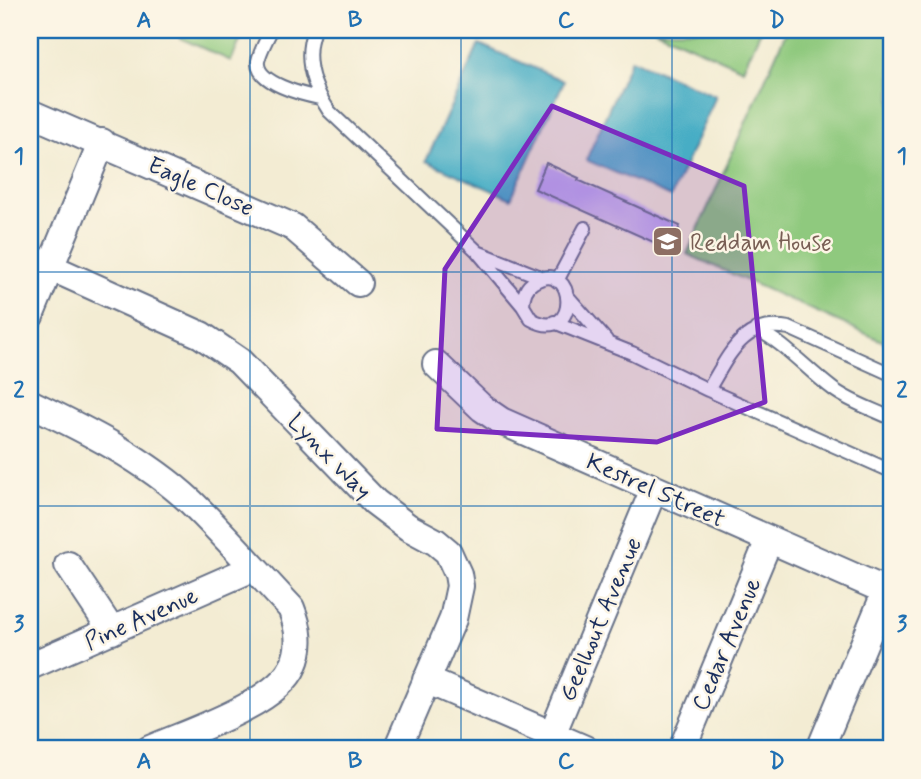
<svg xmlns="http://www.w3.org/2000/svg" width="921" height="779" font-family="Mynerve,sans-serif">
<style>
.green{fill:#8fc97e;stroke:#557c6e;stroke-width:2}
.water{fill:#46adc5;stroke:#306e92;stroke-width:2}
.building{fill:#beabeb}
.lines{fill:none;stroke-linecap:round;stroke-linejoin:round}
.lane-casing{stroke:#677187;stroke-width:16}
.street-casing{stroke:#677187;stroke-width:30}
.lane{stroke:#fff;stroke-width:12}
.street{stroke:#fff;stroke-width:26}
.marked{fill:#7b2cbf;fill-opacity:0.2;stroke:#7b2cbf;stroke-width:5;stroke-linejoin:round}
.grid{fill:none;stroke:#1f6fb2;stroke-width:2;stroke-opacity:0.55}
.labels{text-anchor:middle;stroke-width:5;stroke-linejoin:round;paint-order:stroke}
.street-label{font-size:24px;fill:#1b2f5e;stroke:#fcf5e5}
.education-label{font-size:24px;fill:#785e54;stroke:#fcf5e5;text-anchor:start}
.neatline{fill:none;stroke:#1f6fb2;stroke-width:2.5}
.grid-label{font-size:23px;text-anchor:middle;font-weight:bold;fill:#1f6fb2}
</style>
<rect width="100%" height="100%" fill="#fcf5e5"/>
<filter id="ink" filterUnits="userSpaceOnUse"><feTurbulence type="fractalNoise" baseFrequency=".0143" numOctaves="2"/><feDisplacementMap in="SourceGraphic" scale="14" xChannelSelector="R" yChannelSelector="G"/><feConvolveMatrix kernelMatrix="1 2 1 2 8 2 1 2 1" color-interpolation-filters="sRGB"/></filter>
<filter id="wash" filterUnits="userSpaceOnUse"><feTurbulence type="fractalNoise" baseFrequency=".00686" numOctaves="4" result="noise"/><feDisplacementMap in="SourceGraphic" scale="28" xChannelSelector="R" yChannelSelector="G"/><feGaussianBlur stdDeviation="1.57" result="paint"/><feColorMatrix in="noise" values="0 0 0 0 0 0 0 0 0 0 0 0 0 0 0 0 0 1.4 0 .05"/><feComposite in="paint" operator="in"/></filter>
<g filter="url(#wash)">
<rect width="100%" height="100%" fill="#f3ecd3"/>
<path class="green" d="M184,30H245L231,61L180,38Z
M656,30H761L743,69Z
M787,30H891V345L687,254Z"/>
<path class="water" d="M479,44L564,81L511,199L426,161Z
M631,59L716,96L671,197L586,160Z"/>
<g id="blocks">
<path class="building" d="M546,163L579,178L578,180L680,226L669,249L535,189Z"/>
</g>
</g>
<g filter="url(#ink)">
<use href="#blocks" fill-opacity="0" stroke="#677187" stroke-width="2"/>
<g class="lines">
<defs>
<path id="lane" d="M271,30C267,39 260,51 258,61C255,83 304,95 320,98
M314,30C303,58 313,87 329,111L477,251L523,306L531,319C581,347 577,256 534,282C525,287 523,296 523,306
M480,253L543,278
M557,281L585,228
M569,298L606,340
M554,322L632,353L708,390L891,471
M756,329C786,344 807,370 833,389C850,402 872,409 891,418
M708,390C729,356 742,319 789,328L891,374"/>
<path id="street" d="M30,113L293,227L358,283
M30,258L201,335L239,361L375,502L408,527L436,542L448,552L458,574L460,586L453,619L397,749
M30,316L102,142
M436,364L482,408L501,421L891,593
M30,403C86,430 145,459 191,502C226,536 258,573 291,608C299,628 302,646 293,666C278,703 186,733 150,749
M68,565L112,631
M30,666L253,568
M426,680L585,749
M546,749L654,489
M682,749L769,540
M820,749L886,591"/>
</defs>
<use href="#lane" class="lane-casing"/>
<use href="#street" class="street-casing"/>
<use href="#lane" class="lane"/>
<use href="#street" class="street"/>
</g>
</g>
<path class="marked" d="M552,106L744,186L765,402L657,442L437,429L445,269Z"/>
<path class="grid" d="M250,30V749M461,30V749M672,30V749M30,272H891M30,506H891"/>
<defs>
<symbol id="school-square" viewBox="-11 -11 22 22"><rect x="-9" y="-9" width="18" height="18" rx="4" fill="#8d6e63" stroke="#fcf5e5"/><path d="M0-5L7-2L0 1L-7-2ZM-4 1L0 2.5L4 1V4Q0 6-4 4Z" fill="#fff"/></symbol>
</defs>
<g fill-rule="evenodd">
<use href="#school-square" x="650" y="224" width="35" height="35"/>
</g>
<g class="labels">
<g class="street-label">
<text transform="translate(201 186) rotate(24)" y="8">Eagle Close</text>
<text transform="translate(330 456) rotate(46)" y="8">Lynx Way</text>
<text transform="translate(656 490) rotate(24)" y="8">Kestrel Street</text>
<text transform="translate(141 618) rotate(-24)" y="8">Pine Avenue</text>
<text transform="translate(600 619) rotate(-67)" y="8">Geelhout Avenue</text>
<text transform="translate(726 644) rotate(-67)" y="8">Cedar Avenue</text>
</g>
<g class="education-label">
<text x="690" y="250">Reddam House</text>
</g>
</g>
<rect width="921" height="779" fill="none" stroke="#fcf5e5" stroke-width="77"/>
<rect x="38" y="38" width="845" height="702" class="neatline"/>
<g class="grid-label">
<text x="144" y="27">A</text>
<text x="355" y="27">B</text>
<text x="566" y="27">C</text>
<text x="777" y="27">D</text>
<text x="19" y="163">1</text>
<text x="902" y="163">1</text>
<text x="19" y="397">2</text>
<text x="902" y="397">2</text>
<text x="19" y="631">3</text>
<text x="902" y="631">3</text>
<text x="144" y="768">A</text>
<text x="355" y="768">B</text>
<text x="566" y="768">C</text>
<text x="777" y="768">D</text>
</g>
</svg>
